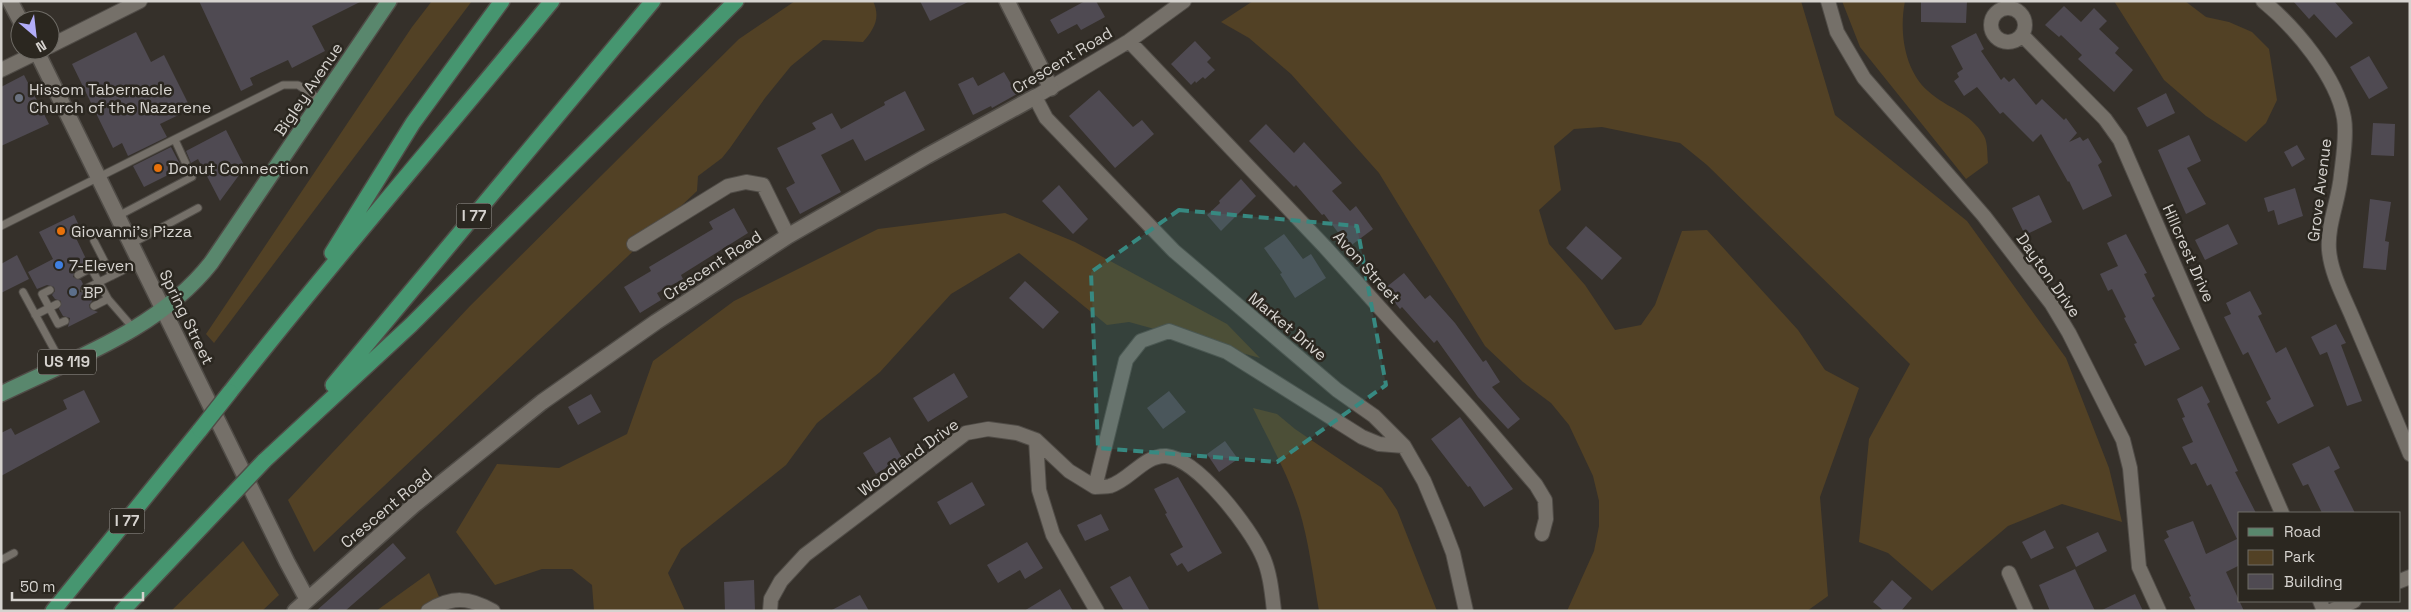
<svg xmlns="http://www.w3.org/2000/svg" width="2411" height="612" font-family="'Space Grotesk',sans-serif">
<style>
.green{fill:#524125}
.building{fill:#4f4a52}
.lines{fill:none;stroke-linecap:round;stroke-linejoin:round}
.service-casing{stroke:#504c47;stroke-width:9}
.minor-casing{stroke:#504c47;stroke-width:16}
.tertiary-casing{stroke:#504c47;stroke-width:18}
.primary-casing{stroke:#504c47;stroke-width:18}
.motorway-casing{stroke:#504c47;stroke-width:18}
.service{stroke:#757069;stroke-width:7}
.minor{stroke:#757069;stroke-width:14}
.tertiary{stroke:#757069;stroke-width:15}
.primary{stroke:#59876d;stroke-width:15}
.motorway{stroke:#469670;stroke-width:15}
.motorway-bridge-casing{stroke:#504c47;stroke-width:18;stroke-linecap:butt}
.motorway-bridge{stroke:#469670;stroke-width:15}
.marked{fill:#378981;fill-opacity:0.2;stroke:#378981;stroke-width:4;stroke-dasharray:10 6;stroke-linejoin:round}
.worship-dot{fill:#6b7280;stroke:#2b2720;stroke-width:2}
.food-dot{fill:#e8710a;stroke:#2b2720;stroke-width:2}
.shop-dot{fill:#3f7fe0;stroke:#2b2720;stroke-width:2}
.service-dot{fill:#5c6f8a;stroke:#2b2720;stroke-width:2}
.labels{text-anchor:middle;stroke-width:5;stroke-linejoin:round;paint-order:stroke}
.shield{fill:#2b2720;stroke:#a39f9a;stroke-width:1}
.shield-label{font-size:15px;font-weight:bold;fill:#d6d3cf}
.street-label{font-size:16px;fill:#d6d3cf;stroke:#2b2720}
.poi-label{font-size:16px;fill:#d6d3cf;stroke:#2b2720;text-anchor:start}
</style>
<rect width="100%" height="100%" fill="#35302a"/>
<path class="green" d="M432,1H472L214,343L206,334L412,27Z
M795,1H873C881,18 874,29 863,42L823,40L791,66L765,98L730,148L722,158L698,176L697,191L314,552L288,500L470,306L739,39Z
M1253,1H1801L1835,115L1967,221L2066,358L2109,468L2122,522L2062,504L2008,526L1932,591L1888,553L1859,542L1869,439L1910,364L1707,165L1680,143L1602,127L1574,129L1554,146L1561,190L1539,210L1549,244L1585,285L1615,330L1641,325L1655,305L1682,231L1707,230L1798,330L1825,370L1859,388L1820,497L1828,596L1807,611H1567L1594,551L1599,526V501L1593,476L1569,425L1551,403L1523,382L1485,346L1379,173L1291,74L1249,38L1221,22Z
M1842,1H1905C1899,31 1904,70 1928,91C1946,108 1971,112 1984,136C1988,143 1987,155 1988,163L1966,179L1860,47Z
M2114,1H2185L2206,17L2229,22L2252,32L2269,49L2277,100L2266,123L2246,142L2206,116L2164,80Z
M1005,213L1075,242L1227,324L1260,358L1129,322L1107,325L1019,253L951,294L880,372L817,423L786,465L681,549L668,573L685,611H594L592,585L572,569H542L495,585L456,532L497,464L559,468L627,434L653,361L734,301L878,229Z
M1253,408L1277,414L1295,429L1382,488L1397,510L1437,611H1319C1313,577 1309,542 1299,509C1288,474 1269,441 1253,408Z
M243,541L279,595L262,611H171Z
M429,573L445,611H376Z"/>
<path class="building" d="M199,1H362L312,26L325,51L292,68L288,60L250,78L253,85L241,91Z
M920,1H970L930,21Z
M1085,1H1096L1105,17L1081,30L1077,24L1058,34L1050,20Z
M1921,1H1967L1966,23L1921,22Z
M2293,1H2334L2353,23L2336,38L2314,14L2309,19Z
M2064,6L2081,22L2094,8L2107,21L2099,29L2119,48L2115,53L2133,70L2114,92L2078,59L2082,55L2061,35L2059,37L2045,25Z
M136,32L151,62L164,55L191,109L160,124L167,137L128,156L122,143L113,148L72,64Z
M1976,33L1984,49L1981,51L2001,80L2004,77L2009,82L2014,78L2036,105L2042,99L2064,120L2066,118L2077,133L2069,142L2080,137L2083,141L2088,138L2102,162L2098,165L2112,196L2083,210L2069,181L2068,182L2041,134L2033,142L2003,112L2000,114L1977,87L1964,96L1954,81L1959,77L1957,73L1963,69L1951,46Z
M1195,41L1211,58L1207,62L1215,70L1205,79L1203,77L1196,83L1195,81L1191,85L1171,64Z
M2369,56L2388,88L2369,99L2350,67Z
M1004,72L1017,94L992,108L991,106L973,115L958,84L973,77L978,86Z
M24,75L49,124L1,146V87Z
M1099,90L1133,127L1142,120L1154,134L1115,168L1069,116Z
M905,91L925,130L865,161L853,139L821,155L841,192L800,214L786,188L795,183L777,148L816,129L812,123L832,113L841,129L885,105L884,102Z
M2166,93L2175,113L2147,127L2137,108Z
M2373,123L2395,124L2394,156L2371,155Z
M1266,124L1294,153L1304,142L1342,183L1332,191L1350,211L1356,206L1373,229L1349,247L1324,214L1322,215L1296,185L1294,187L1249,141Z
M226,130L245,167L220,201L198,159L191,163L186,151Z
M2189,135L2201,161L2187,168L2206,204L2186,214L2158,150Z
M2297,145L2305,159L2292,167L2284,152Z
M171,147L182,168L144,187L133,166Z
M1241,179L1256,196L1221,231L1207,215L1220,203L1219,201Z
M1059,185L1088,219L1073,234L1042,201Z
M2295,188L2303,216L2278,225L2274,210L2268,212L2264,198Z
M2039,195L2052,222L2025,235L2012,208Z
M2370,199L2391,202L2385,241L2389,242L2386,270L2363,268Z
M734,208L748,233L681,275L683,279L657,293L661,300L640,313L624,287L651,271L649,267L713,229L709,222Z
M74,215L83,234L76,238L88,263L75,271L73,277L81,280L83,284L80,288V292L88,293L92,301L89,305L90,309L98,312L68,327L70,318L63,316L59,309L61,301L55,299L52,295L55,291L54,287L47,285L37,289L28,272L53,259L39,232Z
M2228,224L2238,244L2205,260L2195,240Z
M1586,226L1622,258L1602,280L1566,248Z
M1284,234L1303,259L1311,254L1326,278L1295,298L1280,274L1282,273L1264,248Z
M2126,234L2147,273L2144,274L2155,296L2152,298L2180,349L2145,366L2134,344L2137,343L2124,318L2126,317L2112,289L2108,291L2100,274L2118,266L2107,243Z
M17,255L29,279L1,293V264Z
M1404,273L1425,299L1430,295L1455,323L1483,362L1486,360L1500,382L1492,387L1520,419L1508,429L1478,397L1437,340L1434,343L1402,307L1400,309L1384,289Z
M1025,281L1059,312L1043,329L1009,298Z
M2250,291L2262,314L2258,316L2276,353L2286,347L2314,406L2278,424L2266,402L2271,399L2248,352L2243,355L2224,317L2231,314L2226,303Z
M2336,324L2346,343L2341,345L2362,401L2347,406L2327,352L2320,355L2311,337Z
M954,373L968,397L928,422L913,398Z
M2202,386L2210,402L2207,404L2238,471L2235,472L2256,513H2240V565L2226,572L2244,611H2196L2189,597L2191,596L2164,540L2169,537L2166,531L2193,521L2206,554L2237,539L2211,484L2207,486L2196,463L2191,465L2182,447L2193,442L2182,418L2185,417L2177,399Z
M84,390L100,422L1,476V433L11,428L15,435L67,409L63,400Z
M1169,391L1186,412L1163,429L1147,408Z
M591,394L601,412L578,425L568,407Z
M1460,417L1513,489L1484,507L1470,486L1468,487L1431,439Z
M890,437L902,458L876,474L863,453Z
M1225,441L1238,459L1219,472L1207,454Z
M2329,446L2340,468L2334,471L2355,513H2322L2308,484L2303,486L2292,464Z
M1178,477L1222,553L1188,572L1182,563L1177,566L1170,554L1183,547L1165,514L1167,513L1154,489Z
M972,482L985,505L950,525L937,502Z
M1101,514L1109,530L1085,541L1077,525Z
M2045,530L2054,548L2031,559L2022,542Z
M2098,532L2107,551L2076,567L2066,547Z
M1027,542L1043,568L1025,579L1020,570L998,583L987,565Z
M393,543L406,558L345,611H316Z
M2075,569L2095,611H2050L2039,585Z
M1130,576L1150,611H1124L1110,587Z
M754,580L755,611H725L724,582Z
M1892,580L1912,598L1901,611H1884L1873,602Z
M1060,589L1073,611H1024Z
M2135,594L2143,611H2100Z
M860,595L869,611H830Z"/>
<g class="lines">
<defs>
<path id="service" d="M118,216L192,177L175,140
M1,226L283,85H298L321,100
M94,241L112,276
M131,244L198,208
M78,275L91,268L108,299L94,306
M85,289L140,262
M50,290L42,294L58,324L65,321
M23,292L62,364
M108,299L134,329
M35,315L57,304
M1,560L14,553"/>
<path id="minor" d="M1184,1L1129,41L1035,97L1046,118L1174,251L1337,390L1374,416L1404,446L1424,481L1442,524L1453,553L1466,611
M1828,1L1837,32L1864,78L1984,216L2051,303L2069,333L2123,440L2130,468L2139,567L2159,611
M2263,1C2295,27 2337,77 2344,118C2347,135 2343,158 2341,175C2339,200 2327,225 2329,250C2331,274 2345,299 2354,321C2373,366 2392,410 2410,454
M1991 25a17 17 0 1 1 34 0a17 17 0 1 1-34 0Z
M2022,35L2105,119L2120,140L2282,513
M1129,41L1325,247L1470,408L1536,485L1545,500L1546,519L1542,534
M50,46L140,1
M1,70L42,50
M634,244L728,186L746,182L763,185L788,236
M1036,440L1039,490L1053,535L1097,611
M1095,487C1099,487 1105,487 1110,486C1130,480 1144,455 1166,456C1198,459 1250,528 1262,555C1270,571 1272,593 1274,611
M2009,573L2026,611
M2400,581L2410,577
M2320,601L2324,611
M428,611C452,596 469,597 493,611
M770,611L771,599L781,581L805,555L966,433L988,429L1017,433L1036,440L1069,471L1095,487L1126,360L1141,341L1169,331L1227,352L1362,437L1379,444L1404,446
M2331,611L2354,601"/>
<path id="tertiary" d="M10,1L20,20
M1007,1L1051,88
M36,50L287,562L307,599
M295,611L414,505L542,402L656,322L788,236L927,156L1035,97"/>
<path id="primary" d="M1,394C75,358 159,329 211,263L389,1"/>
<path id="motorway" d="M332,253L413,123L502,1
M333,385L653,1
M230,392C334,259 445,132 552,1
M264,461L411,325L736,1
M53,611L200,430
M122,611L230,497"/>
</defs>
<use href="#service" class="service-casing"/>
<use href="#minor" class="minor-casing"/>
<use href="#tertiary" class="tertiary-casing"/>
<use href="#primary" class="primary-casing"/>
<use href="#motorway" class="motorway-casing"/>
<use href="#service" class="service"/>
<use href="#minor" class="minor"/>
<use href="#tertiary" class="tertiary"/>
<use href="#primary" class="primary"/>
<use href="#motorway" class="motorway"/>
<defs>
<path id="motorway-bridge" d="M200,430L230,392
M230,497L264,461"/>
</defs>
<use href="#motorway-bridge" class="motorway-bridge-casing"/>
<use href="#motorway-bridge" class="motorway-bridge"/>
</g>
<path class="marked" d="M1179,210L1357,226L1386,385L1277,462L1098,448L1091,272Z"/>
<circle class="worship-dot" cx="19" cy="98" r="5"/>
<g class="food-dot">
<circle cx="158" cy="168" r="5"/>
<circle cx="61" cy="231" r="5"/>
</g>
<circle class="shop-dot" cx="59" cy="265" r="5"/>
<circle class="service-dot" cx="73" cy="292" r="5"/>
<g class="labels">
<g class="shield">
<rect x="456.5" y="203.5" width="35" height="25" rx="4"/>
<rect x="38" y="349.5" width="58" height="25" rx="4"/>
<rect x="109.5" y="508.5" width="35" height="25" rx="4"/>
</g>
<g class="shield-label">
<text x="474" y="221">I 77</text>
<text x="67" y="367">US 119</text>
<text x="127" y="526">I 77</text>
</g>
<g class="street-label">
<text transform="translate(1062 60) rotate(-31)" y="6">Crescent Road</text>
<text transform="translate(308 89) rotate(-56)" y="6">Bigley Avenue</text>
<text transform="translate(2319 190) rotate(-83)" y="6">Grove Avenue</text>
<text transform="translate(2189 253) rotate(66)" y="6">Hillcrest Drive</text>
<text transform="translate(712 265) rotate(-33)" y="6">Crescent Road</text>
<text transform="translate(1367 267) rotate(48)" y="6">Avon Street</text>
<text transform="translate(2049 275) rotate(55)" y="6">Dayton Drive</text>
<text transform="translate(187 317) rotate(64)" y="6">Spring Street</text>
<text transform="translate(1288 326) rotate(40)" y="6">Market Drive</text>
<text transform="translate(908 457) rotate(-36)" y="6">Woodland Drive</text>
<text transform="translate(386 508) rotate(-40)" y="6">Crescent Road</text>
</g>
<g class="poi-label">
<text x="29" y="95">Hissom Tabernacle<tspan x="29" dy="18">Church of the Nazarene</tspan></text>
<text x="168" y="174">Donut Connection</text>
<text x="71" y="237">Giovanni's Pizza</text>
<text x="69" y="271">7-Eleven</text>
<text x="83" y="298">BP</text>
</g>
</g>
<rect width="2411" height="612" fill="none" stroke="#d6d3cf" stroke-width="5"/>
<rect x="2238" y="512" width="162" height="90" fill="#2b2720" stroke="#6f6c66"/>
<rect x="2248" y="528" width="25" height="8" fill="#59876d" stroke="#6f6c66"/>
<text x="2284" y="537" font-size="15" fill="#d6d3cf">Road</text>
<rect x="2248" y="550" width="25" height="15" fill="#524125" stroke="#6f6c66"/>
<text x="2284" y="562" font-size="15" fill="#d6d3cf">Park</text>
<rect x="2248" y="574" width="25" height="15" fill="#4f4a52" stroke="#6f6c66"/>
<text x="2284" y="587" font-size="15" fill="#d6d3cf">Building</text>
<g transform="translate(35 35) rotate(152)"><circle r="24" fill="#2b2720" stroke="#6f6c66"/>
<path d="M0-4L9 19L0 12L-9 19Z" fill="#b2adf9"/>
<text y="-8" font-size="14" font-weight="bold" text-anchor="middle" fill="#d6d3cf">N</text>
</g>
<path d="M12 592v8h131v-8" fill="none" stroke="#d6d3cf" stroke-width="2.5"/>
<text x="20" y="592" font-size="15" fill="#d6d3cf" stroke="#2b2720" stroke-width="4" paint-order="stroke">50 m</text>
</svg>
